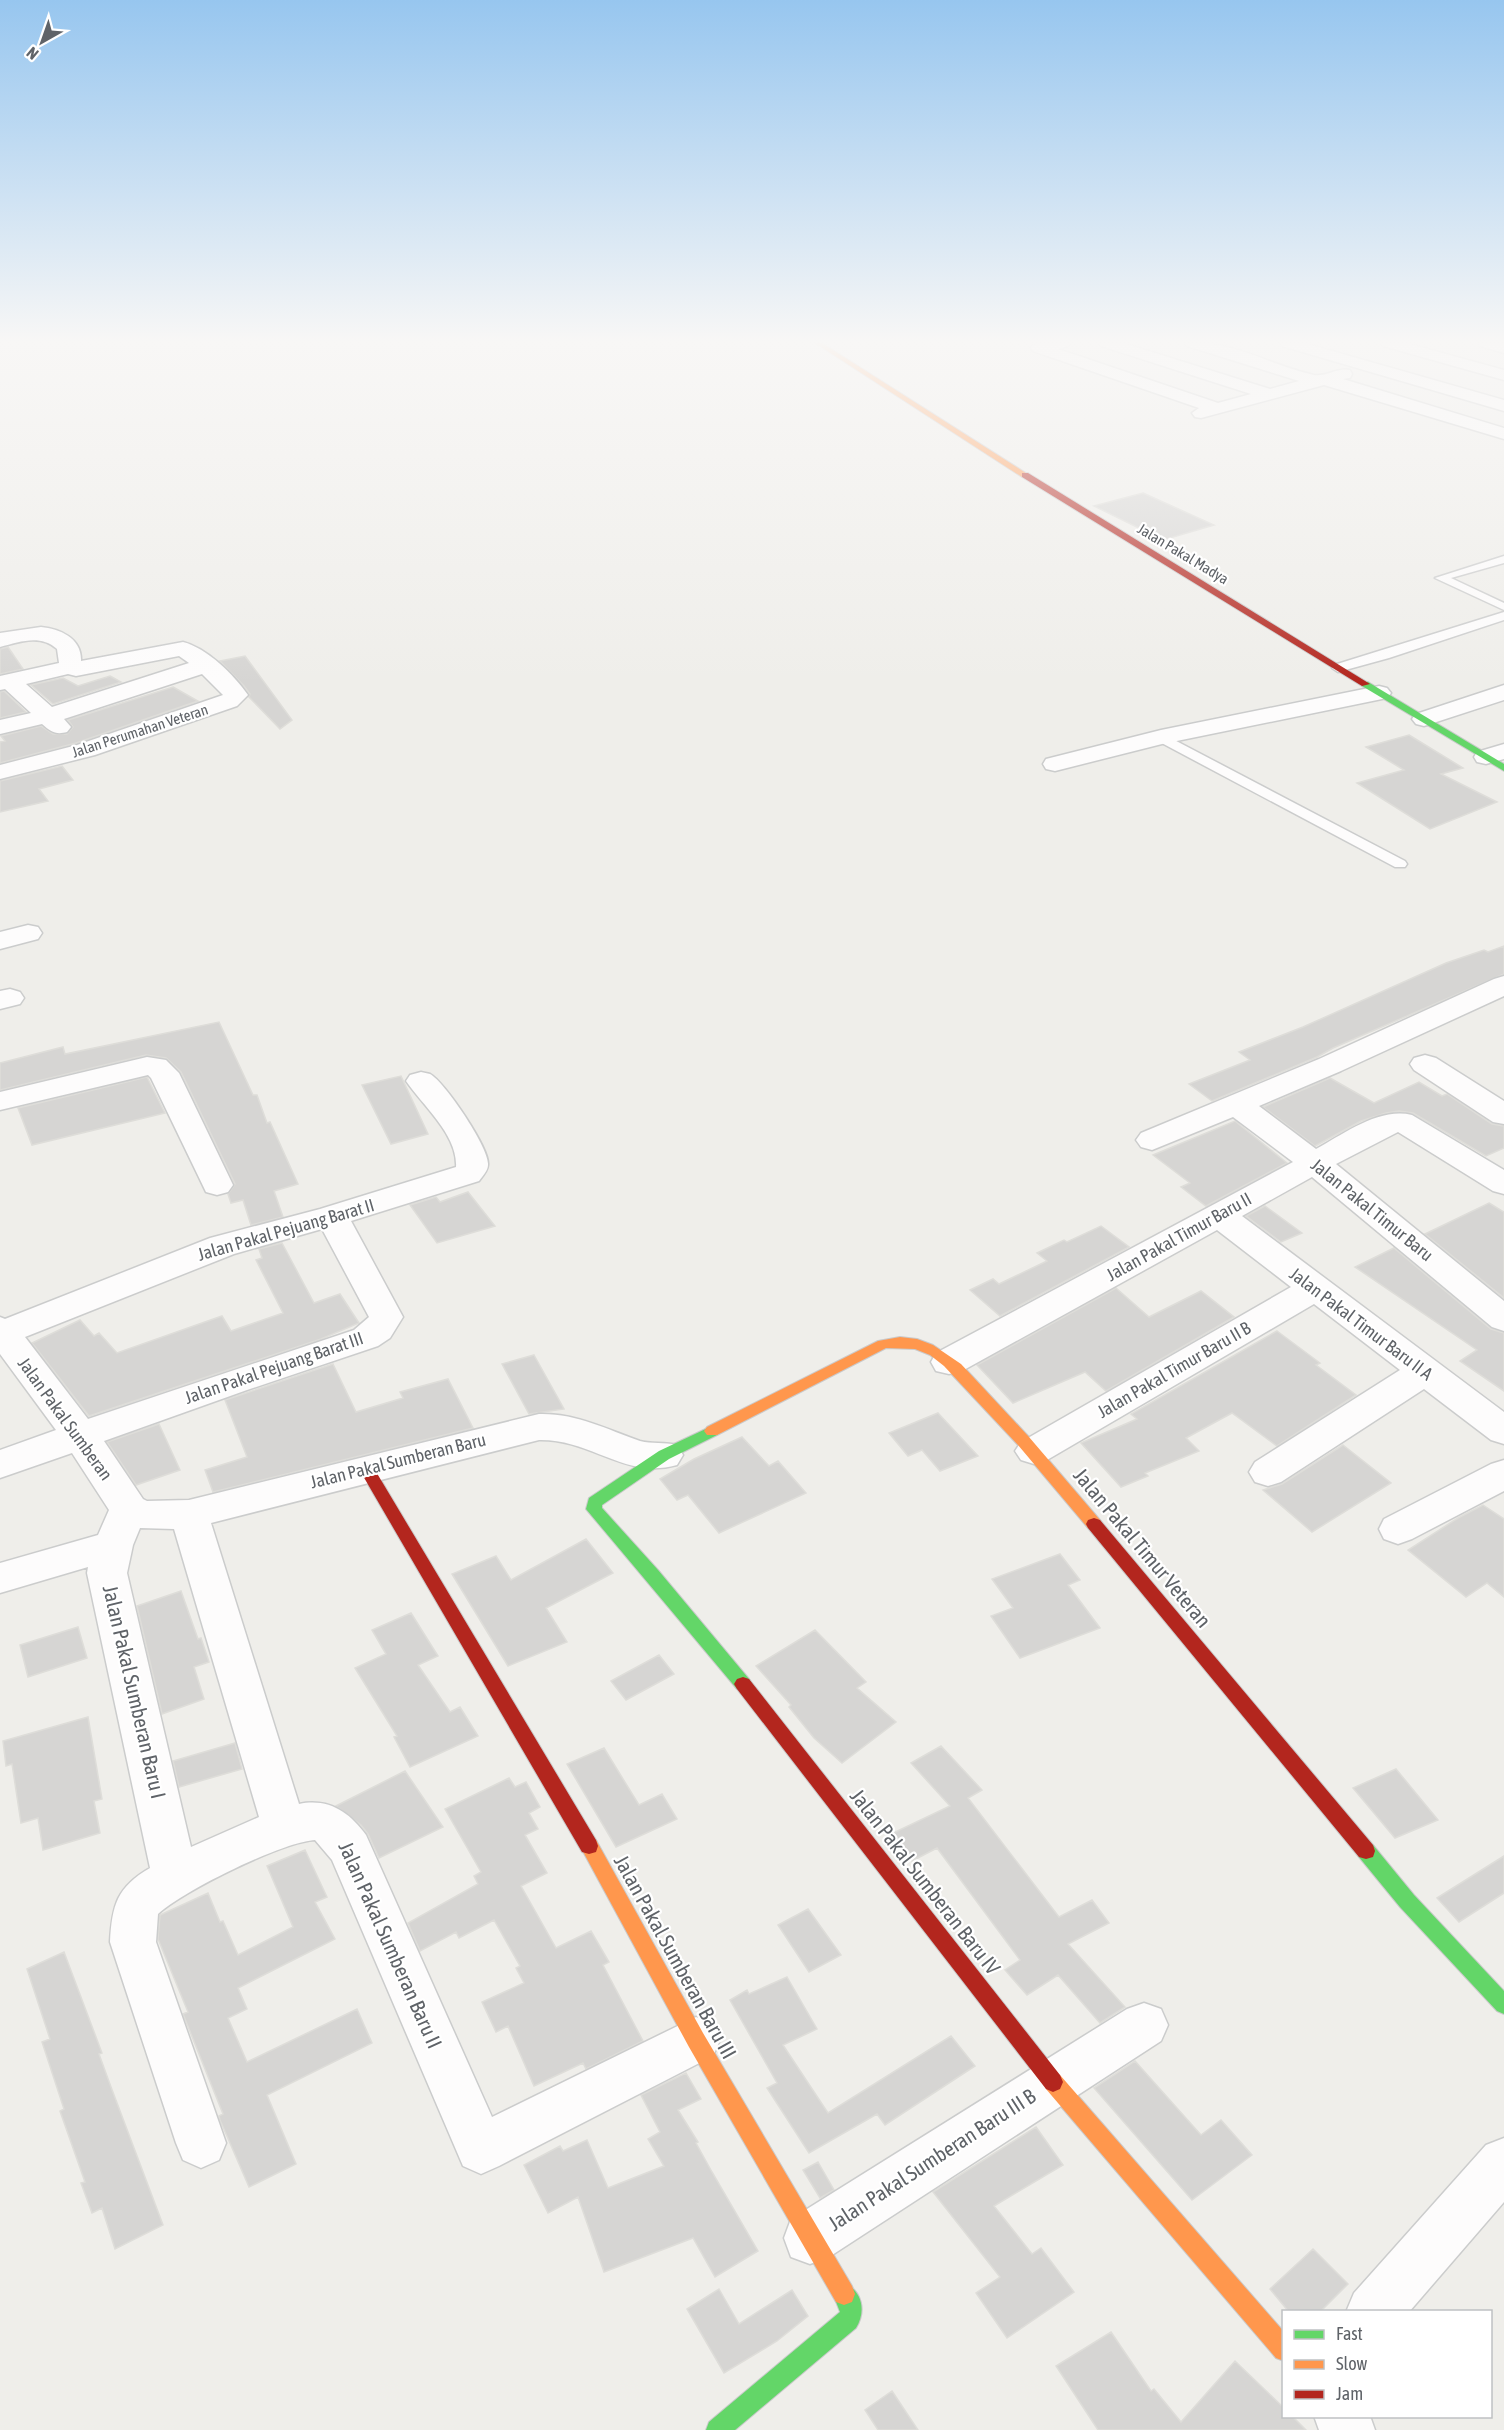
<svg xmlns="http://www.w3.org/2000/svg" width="1504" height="2430" font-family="'Asap Condensed',sans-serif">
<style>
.building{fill:#d6d5d3;stroke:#deddd9;stroke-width:1.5}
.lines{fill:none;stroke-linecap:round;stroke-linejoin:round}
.lane-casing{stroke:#cbcccc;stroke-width:3}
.street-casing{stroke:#cbcccc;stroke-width:3}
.fast-casing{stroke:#cacacb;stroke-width:2}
.slow-casing{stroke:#cacacb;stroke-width:2}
.jam-casing{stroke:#cacacb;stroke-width:2}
.lane{fill:#fdfcfc;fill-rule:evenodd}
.street{fill:#fdfcfc;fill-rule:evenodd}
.fast{fill:#63d668;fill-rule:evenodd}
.slow{fill:#ff974d;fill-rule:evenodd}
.jam{fill:#b3261e;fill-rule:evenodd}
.labels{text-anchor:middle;stroke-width:4.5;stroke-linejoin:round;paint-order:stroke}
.far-street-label{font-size:15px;fill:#5f6368;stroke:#fff}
.street-label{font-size:18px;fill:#5f6368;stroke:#fff}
.near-street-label{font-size:21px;fill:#5f6368;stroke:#fff}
</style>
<rect width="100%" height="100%" fill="#efeeea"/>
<path class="building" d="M1143,493L1214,525L1163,540L1094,506Z
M8,647L23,669L0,674V649Z
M245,656L292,720L280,729L249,697L250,694L244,686L220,661Z
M110,676L121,682L53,704L31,685L63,678L78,686Z
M173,687L198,701L76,743L0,763V742L5,741L1,736L41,726L53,734H67L73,727L68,720Z
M4,691L26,712L0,718V692Z
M1409,735L1463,768L1441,774L1497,802L1430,829L1357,783L1404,770L1366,747Z
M62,766L73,780L39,789L48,801L0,812V781Z
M1504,946V974L1333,1048L1317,1057L1212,1101L1189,1084L1250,1060L1239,1052L1303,1027L1446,963L1484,950L1488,952Z
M219,1022L253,1095H257L267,1123L270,1122L298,1184L274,1191L283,1217L251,1225L243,1200L231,1203L228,1194L235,1184L181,1072L166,1058L146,1055L0,1090V1063L63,1047L65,1054Z
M401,1076L428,1134L391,1144L362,1085Z
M147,1077L165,1113L32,1145L18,1108Z
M1330,1078L1374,1103L1419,1082L1442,1096L1447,1094L1492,1124L1504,1126V1148L1486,1156L1413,1113L1399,1111L1386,1113L1361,1121L1315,1146L1263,1107Z
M1235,1121L1287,1163L1206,1206L1181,1187L1190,1183L1153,1155Z
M468,1192L495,1226L437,1243L410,1205L436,1197L440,1202Z
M1489,1203L1504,1212V1298L1425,1234Z
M1265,1206L1302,1233L1281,1242L1246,1216Z
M1101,1226L1129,1247L1000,1316L970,1290L993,1279L999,1284L1047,1261L1037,1253L1064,1240L1067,1242Z
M282,1243L314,1303L340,1294L359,1323L321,1339L89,1416L32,1343L80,1320L94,1336L99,1333L117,1353L222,1316L231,1331L283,1313L256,1260L262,1258L259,1249Z
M1394,1248L1491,1329L1504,1333V1391L1460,1361L1477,1350L1355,1267Z
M1116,1288L1149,1317L1201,1291L1234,1317L1106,1391L1085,1372L1013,1403L977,1365Z
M1277,1331L1320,1363L1316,1365L1356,1395L1277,1446L1232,1413L1186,1438L1199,1451L1145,1473L1148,1476L1121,1487L1081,1443L1137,1419L1131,1414Z
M534,1355L564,1409L529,1414L502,1364Z
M333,1364L356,1412L403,1398L400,1392L448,1379L473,1428L213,1492L205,1470L247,1457L225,1400Z
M938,1413L978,1456L940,1471L922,1450L908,1456L889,1433Z
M159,1424L180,1470L136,1485L107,1442Z
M742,1437L769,1466L778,1461L806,1493L719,1533L688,1495L677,1500L660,1479L694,1459Z
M1343,1445L1391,1483L1312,1532L1263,1490L1282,1484Z
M1483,1505L1504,1519V1597L1487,1583L1466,1597L1408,1550L1458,1518Z
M586,1539L613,1573L546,1608L567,1642L508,1666L452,1574L496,1556L511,1580Z
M1060,1554L1080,1580L1068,1585L1100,1628L1020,1658L991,1616L1013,1608L992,1579Z
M181,1591L198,1639L201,1638L209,1662L194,1667L204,1699L162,1714L137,1606Z
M411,1613L438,1656L418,1665L450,1712L460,1707L478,1736L410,1767L394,1737L397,1736L355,1668L386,1654L372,1630Z
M78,1627L87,1658L28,1677L20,1645Z
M815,1630L866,1682L857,1688L896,1722L842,1763L814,1738L789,1707L791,1705L756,1666Z
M659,1655L674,1674L626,1700L611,1681Z
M88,1717L102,1799L94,1801L100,1833L43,1850L38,1818L21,1823L12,1764L6,1766L3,1741Z
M235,1743L242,1769L179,1787L173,1761Z
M941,1746L982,1790L968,1798L1059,1917L1092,1900L1109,1923L1068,1944L1125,2007L1100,2023L1058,1975L1027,1995L1005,1970L1020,1960L937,1848L912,1861L891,1834L950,1806L911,1763Z
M604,1748L639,1805L662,1794L677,1819L616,1847L567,1764Z
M1396,1769L1438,1820L1395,1838L1353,1788Z
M405,1771L443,1827L379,1858L368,1834L361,1825L336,1806Z
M509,1778L515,1787L526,1782L540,1807L529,1813L538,1829L525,1835L547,1873L521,1886L556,1948L591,1931L609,1962L603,1965L643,2041L586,2069L583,2063L534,2086L508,2026L496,2032L482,2002L524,1983L516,1968L520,1966L494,1920L459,1938L456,1932L420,1951L408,1923L478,1884L474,1876L481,1872L445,1809Z
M305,1850L327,1897L315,1902L335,1939L238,1988L247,2009L228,2018L247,2062L357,2009L372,2043L267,2095L296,2164L249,2187L220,2120L219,2116L223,2114L183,2014L188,2012L158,1939L160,1915L208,1893L220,1922L223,1921L238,1955L293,1927L267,1866Z
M1504,1856V1893L1459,1922L1437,1898Z
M808,1909L841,1955L809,1972L778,1925Z
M64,1952L102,2053L99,2054L111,2087L163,2225L115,2249L102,2208L92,2213L81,2183L85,2182L60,2111L64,2109L42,2042L50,2039L27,1969Z
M787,1977L817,2029L783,2045L828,2113L951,2036L975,2066L885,2125L877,2114L809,2153L767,2088L777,2083L730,2000L747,1990L749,1994Z
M1135,2061L1201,2135L1221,2120L1252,2155L1192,2200L1094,2088Z
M686,2073L701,2099L678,2110L698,2142L696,2143L712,2172L758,2251L715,2277L693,2238L604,2272L578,2197L548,2213L524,2165L560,2146L563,2151L587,2140L608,2188L664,2166L648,2139L660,2132L641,2095Z
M1036,2127L1063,2165L994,2206L1032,2254L1041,2248L1074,2292L1007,2338L976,2293L1000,2277L933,2192Z
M818,2162L834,2190L820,2198L803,2170Z
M1313,2249L1348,2284L1320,2312H1289L1270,2289Z
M719,2289L739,2324L792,2290L808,2316L777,2341L724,2373L687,2309Z
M1111,2332L1151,2391L1154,2389L1181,2422L1235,2361L1284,2408V2416H1292L1306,2430H1098L1056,2366Z
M892,2391L918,2430H878L865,2410Z"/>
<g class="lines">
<defs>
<path id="lane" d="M1504,556V563L1451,578L1504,603V610L1435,578Z
M1504,612V620L1389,658L1338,672L1332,668L1334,665Z
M1161,733L1405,861L1407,864L1405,867H1395L1156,740L1154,737L1156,734Z"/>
<path id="street" d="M1041,343H1070L1068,346L1058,349L1218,403L1251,394L1101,346L1099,343H1123L1270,389L1299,381L1187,346L1185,343C1229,339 1272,366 1314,375C1326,377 1338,367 1350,370L1352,374L1350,378L1343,379L1504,428V439L1324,385L1201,418L1195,417L1192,413L1199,408L1033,351L1031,348L1033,345Z
M1280,343H1304L1504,400V411L1282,346Z
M1381,343H1406L1504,370V380L1383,346Z
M1478,343H1504V353L1480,346Z
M41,627C60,629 82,638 81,661L183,642C207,648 234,675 248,695L237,706L95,755L0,779V765L77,745L223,695L202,674L64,719L71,727L67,732C56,735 51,732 42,724L0,734V720L31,713L5,689L0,690V676L59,663L57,649C40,634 20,642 0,647V633ZM179,656L189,663L52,707L26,684L68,674L76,676Z
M1504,685V700L1424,726L1416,724L1412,719L1416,714Z
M1379,686L1387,688L1391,693L1387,698L1162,744L1055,771L1046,769L1043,764L1046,759L1161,730Z
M1504,744V759L1486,764L1477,762L1474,757L1477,752Z
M28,925L38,927L42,933L38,939L0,949V932Z
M1504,976V996L1341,1071L1259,1106L1316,1149C1344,1134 1379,1107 1412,1115L1504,1170V1194L1493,1191L1398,1132L1336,1164L1504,1301V1331L1492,1327L1312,1177L1242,1216L1504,1412V1444L1491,1440L1424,1389L1281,1482L1268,1486L1255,1482L1249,1472L1255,1462L1400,1370L1314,1304L1047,1460L1034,1464L1021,1460L1015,1451L1021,1442L1291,1287L1217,1230L962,1371L949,1374L936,1371L931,1362L936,1353L1293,1162L1233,1117L1152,1150L1141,1147L1136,1140L1141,1133L1319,1059L1494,979Z
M10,989L20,992L24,998L20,1004L0,1009V991Z
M1425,1055L1436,1058L1504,1101V1124L1493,1122L1414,1070L1410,1064L1414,1058Z
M147,1057L166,1060L179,1073L233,1185L228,1192L217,1195L206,1192L151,1078L148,1075L0,1110V1092Z
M421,1072C424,1073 427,1073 430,1074C444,1081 490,1149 488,1165C488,1170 483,1176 479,1181L351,1221L403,1317L390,1338L378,1346L247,1390L104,1441L143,1499L147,1501L189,1500L539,1414C576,1413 606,1429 640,1441C652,1444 664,1442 677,1445L683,1455L677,1465C625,1480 592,1439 539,1440L211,1523L299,1804C329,1798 349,1812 366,1835L492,2117L696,2017L713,2024L720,2040L713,2056L499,2166L481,2174L463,2166L332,1860L315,1840C282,1842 183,1891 158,1914L156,1942L226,2143L219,2160L201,2168L183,2160L176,2143L110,1942C112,1905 117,1887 150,1868L87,1573L88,1567L0,1593V1563L98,1535L109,1510L72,1453L0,1478V1450L56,1430L0,1354V1317L5,1319L210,1238L320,1209L456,1167C458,1135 423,1106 406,1081L410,1075ZM322,1229L369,1317L354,1330L88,1419L25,1337L234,1254ZM140,1528L174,1529L259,1817L191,1847L127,1573L133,1545Z
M1504,1460V1491L1412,1539L1398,1544L1384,1539L1379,1529L1384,1519L1491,1464Z
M1144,2003L1161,2009L1168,2025L1161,2041L829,2257L810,2264L791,2257L784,2238L791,2219L1127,2009Z
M1504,2138V2202L1409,2312H1346L1354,2293L1486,2145Z
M1314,2416H1370L1375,2430H1319Z"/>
<path id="fast" d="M1362,682H1368L1504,764V771L1362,686Z
M712,1426L717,1427L720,1431L717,1435L669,1459L602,1505V1508L658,1570L749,1679L752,1684L749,1689L743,1691L737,1689L586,1509L589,1498L659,1451Z
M1366,1843L1373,1845L1414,1895L1504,1991V2014L1497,2011L1400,1907L1359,1857L1357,1851L1359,1845Z
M844,2283C863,2291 866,2312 856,2328L735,2430H706L709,2422L840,2312L833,2294L836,2286Z"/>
<path id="slow" d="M815,343H822L1029,475L1022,477Z
M900,1337L917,1339L933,1345L961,1364L1029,1437L1100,1520L1102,1524L1100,1528L1094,1530L1088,1528L1018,1445L944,1366L930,1355L915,1349L886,1348L717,1435H707L704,1431L707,1427L878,1341Z
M589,1838L596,1840L703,2033L852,2286L855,2294L852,2302L844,2305L836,2302L689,2047L580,1846L582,1840Z
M1053,2072L1060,2075L1284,2332V2361L1276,2358L1046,2089L1043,2082L1046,2075Z"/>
<path id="jam" d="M1022,473H1028L1370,684L1362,686L1022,477Z
M367,1463L372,1465L596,1840L598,1846L596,1852L589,1854L582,1852L359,1469L362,1465Z
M1094,1518L1100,1520L1373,1845L1375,1851L1373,1857L1366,1859L1359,1857L1088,1528L1086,1524L1088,1520Z
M743,1677L749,1679L1060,2075L1063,2082L1060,2089L1053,2092L1046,2089L737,1689L734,1684L737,1679Z"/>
</defs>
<use href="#lane" class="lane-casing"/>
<use href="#street" class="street-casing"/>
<use href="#fast" class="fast-casing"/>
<use href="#slow" class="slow-casing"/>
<use href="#jam" class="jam-casing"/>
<use href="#lane" class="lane"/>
<use href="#street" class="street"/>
<use href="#fast" class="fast"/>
<use href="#slow" class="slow"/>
<use href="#jam" class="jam"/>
</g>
<linearGradient id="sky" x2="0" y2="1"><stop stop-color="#97c6ef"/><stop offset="0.5" stop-color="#f8f7f6"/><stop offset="1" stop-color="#f8f7f6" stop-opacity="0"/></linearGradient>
<rect width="1504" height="683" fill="url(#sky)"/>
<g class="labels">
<g class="far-street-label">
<text transform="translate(1183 554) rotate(31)" y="5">Jalan Pakal Madya</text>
<text transform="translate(140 731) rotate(-18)" y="5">Jalan Perumahan Veteran</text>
</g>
<g class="street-label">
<text transform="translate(1372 1210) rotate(39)" y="6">Jalan Pakal Timur Baru</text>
<text transform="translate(286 1230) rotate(-16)" y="6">Jalan Pakal Pejuang Barat II</text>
<text transform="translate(1179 1237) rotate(-29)" y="6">Jalan Pakal Timur Baru II</text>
<text transform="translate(1361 1324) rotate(37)" y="6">Jalan Pakal Timur Baru II A</text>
<text transform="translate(274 1368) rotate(-19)" y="6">Jalan Pakal Pejuang Barat III</text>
<text transform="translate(1174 1370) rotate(-30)" y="6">Jalan Pakal Timur Baru II B</text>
<text transform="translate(65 1419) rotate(54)" y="6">Jalan Pakal Sumberan</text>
<text transform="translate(398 1461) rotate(-14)" y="6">Jalan Pakal Sumberan Baru</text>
</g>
<g class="near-street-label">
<text transform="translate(1142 1548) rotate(50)" y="7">Jalan Pakal Timur Veteran</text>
<text transform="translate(134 1692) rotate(77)" y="7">Jalan Pakal Sumberan Baru I</text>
<text transform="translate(925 1882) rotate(52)" y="7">Jalan Pakal Sumberan Baru IV</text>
<text transform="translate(390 1945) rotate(66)" y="7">Jalan Pakal Sumberan Baru II</text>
<text transform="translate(675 1957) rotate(61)" y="7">Jalan Pakal Sumberan Baru III</text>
<text transform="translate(932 2160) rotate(-33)" y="7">Jalan Pakal Sumberan Baru III B</text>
</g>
</g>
<rect x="1282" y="2310" width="210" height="108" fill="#ffffff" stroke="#bfc1c3" stroke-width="1.5"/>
<rect x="1294" y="2330" width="30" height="9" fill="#63d668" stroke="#bfc1c3" stroke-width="1.5"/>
<text x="1336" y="2340" font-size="18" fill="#5f6368">Fast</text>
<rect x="1294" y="2360" width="30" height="9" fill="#ff974d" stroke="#bfc1c3" stroke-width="1.5"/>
<text x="1336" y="2370" font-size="18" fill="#5f6368">Slow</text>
<rect x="1294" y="2390" width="30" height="9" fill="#b3261e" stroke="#bfc1c3" stroke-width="1.5"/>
<text x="1336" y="2400" font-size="18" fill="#5f6368">Jam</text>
<g transform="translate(42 42) rotate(220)" stroke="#ffffff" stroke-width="4.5" paint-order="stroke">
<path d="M0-4.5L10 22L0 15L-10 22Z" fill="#5f6368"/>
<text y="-9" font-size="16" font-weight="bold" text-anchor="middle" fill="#5f6368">N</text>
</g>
</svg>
